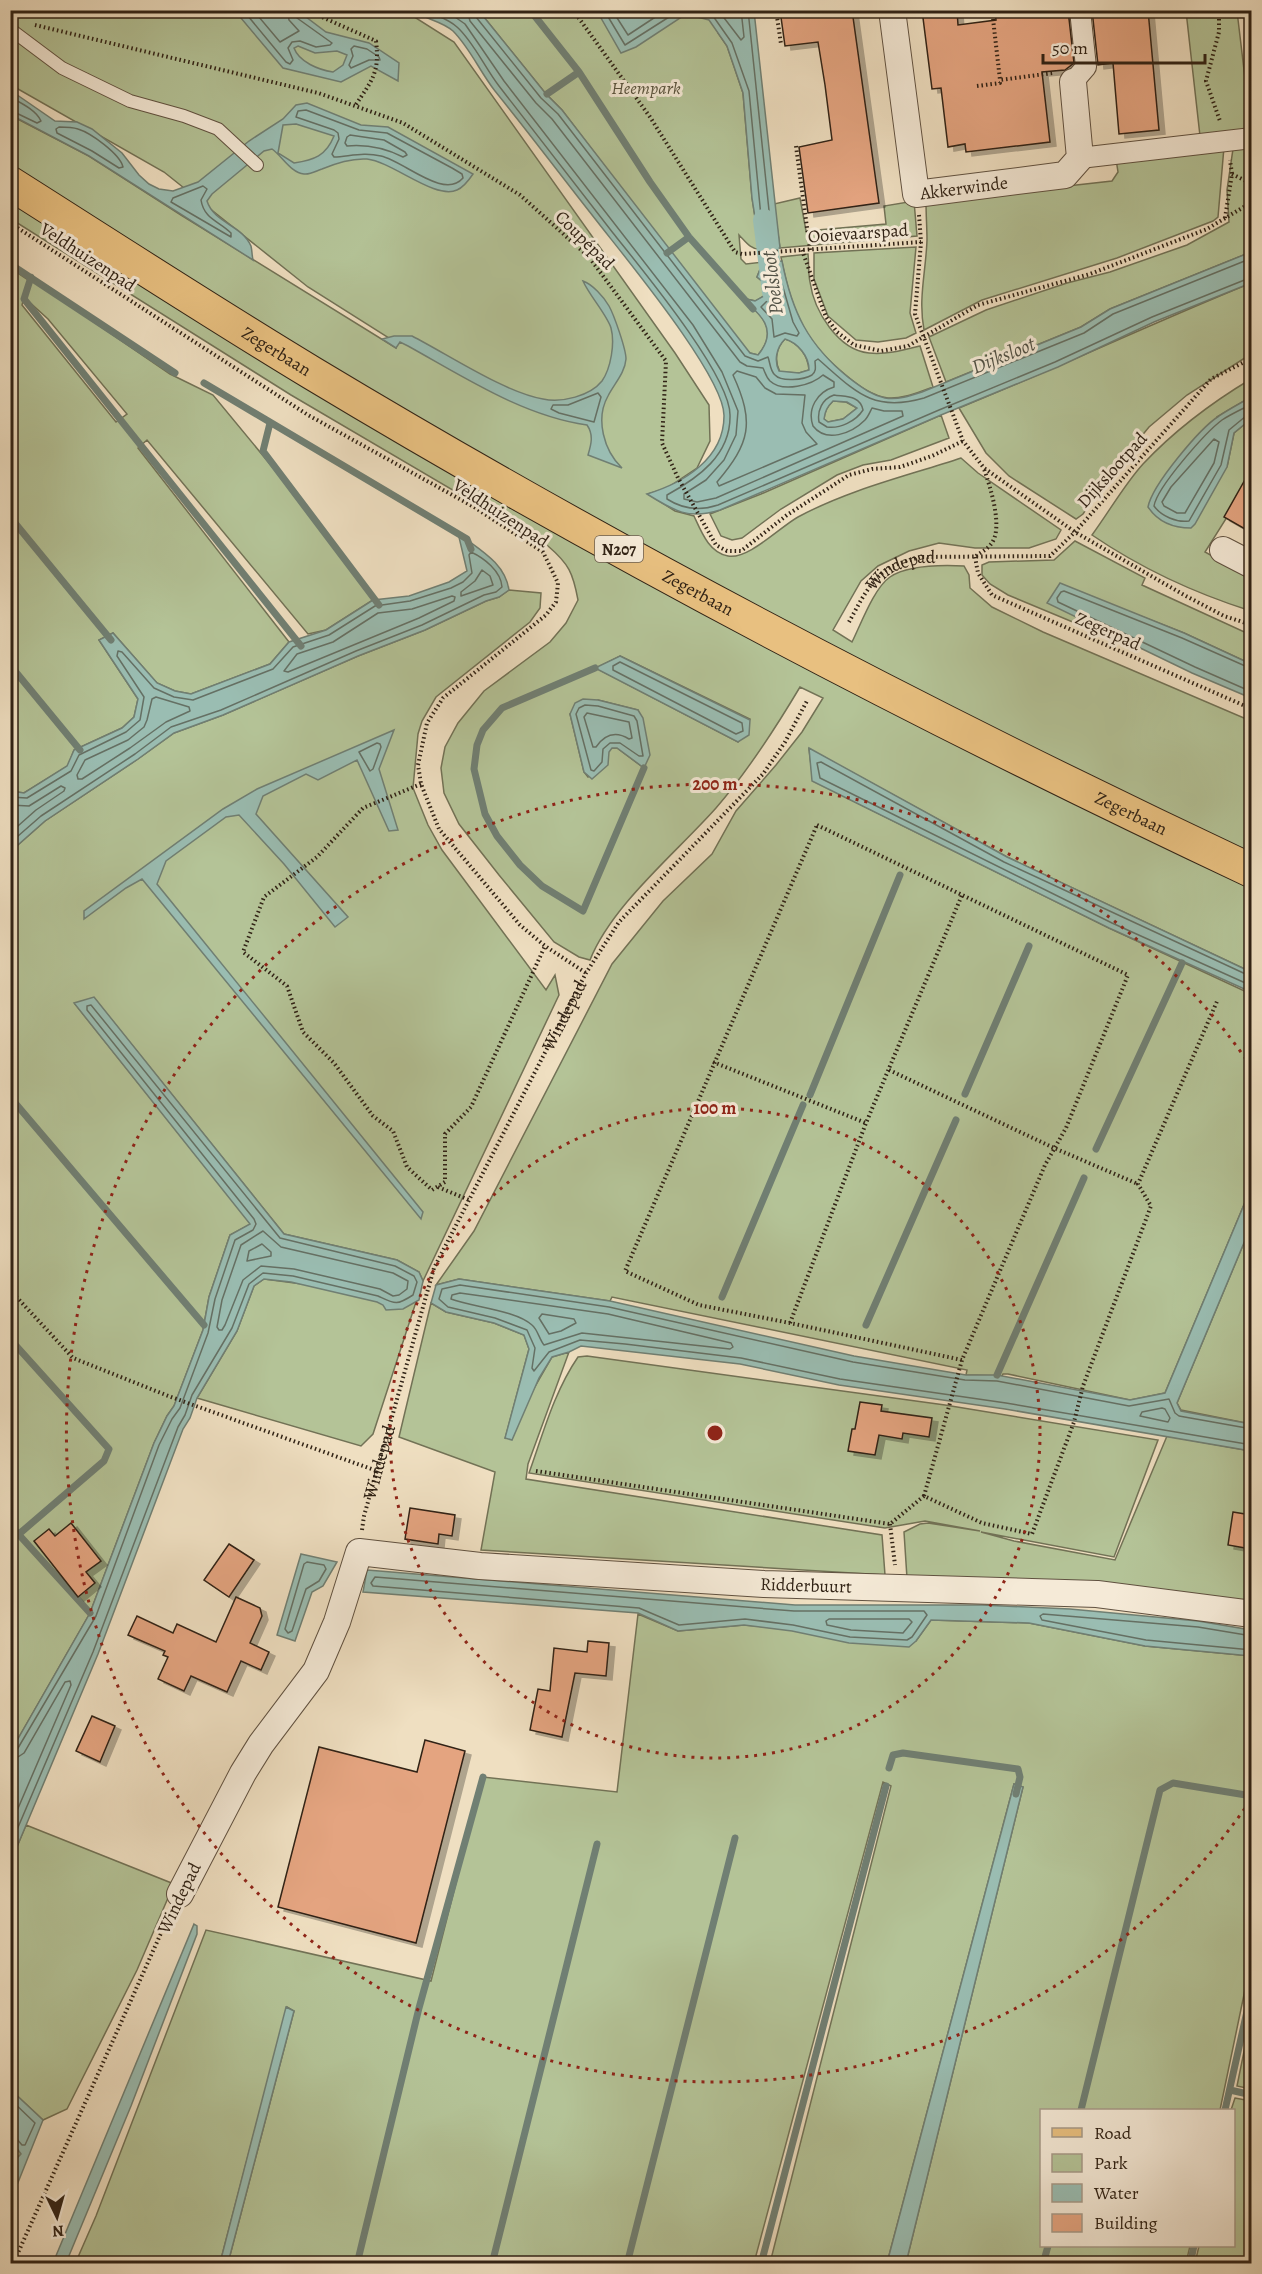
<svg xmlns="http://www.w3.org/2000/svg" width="1262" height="2274" font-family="Alegreya,serif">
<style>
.green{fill:#b4c397;stroke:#727256;stroke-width:1.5;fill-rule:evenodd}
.water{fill:#9abdb2;stroke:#707f73;stroke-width:1.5;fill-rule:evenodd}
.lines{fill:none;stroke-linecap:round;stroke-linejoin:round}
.shore{stroke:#657064;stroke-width:1.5}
.stream{stroke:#707f73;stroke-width:7}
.canal{stroke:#9abdb2;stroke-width:22}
.building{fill:#e4a480;stroke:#302215;stroke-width:1.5;filter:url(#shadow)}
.service-casing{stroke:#605140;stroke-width:14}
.pedestrian-casing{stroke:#605140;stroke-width:22}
.minor-casing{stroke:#605140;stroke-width:28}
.primary-casing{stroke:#302215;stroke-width:35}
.path{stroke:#302215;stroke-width:4;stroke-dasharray:1.5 3;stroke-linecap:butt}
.service{stroke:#f5ead7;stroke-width:12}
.pedestrian{stroke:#f5ead7;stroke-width:20}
.minor{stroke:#f5ead7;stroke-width:26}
.primary{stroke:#e8c080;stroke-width:33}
.ring{fill:none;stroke:#8f2418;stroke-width:3;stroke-dasharray:3 6}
.labels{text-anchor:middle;stroke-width:6;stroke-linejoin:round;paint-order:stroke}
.shield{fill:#f5ead7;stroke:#6b5e4f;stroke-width:1.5}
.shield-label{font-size:16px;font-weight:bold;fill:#302215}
.park-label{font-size:18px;font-style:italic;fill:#58523c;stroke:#f5ead7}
.street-label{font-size:18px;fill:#302215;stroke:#f5ead7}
.water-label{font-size:20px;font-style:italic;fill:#505044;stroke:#f5ead7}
.centre{fill:#8f2418;stroke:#f5ead7;stroke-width:3}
.ring-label{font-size:18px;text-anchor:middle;font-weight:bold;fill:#8f2418;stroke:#f5ead7;stroke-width:6;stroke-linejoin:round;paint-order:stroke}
</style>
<defs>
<filter id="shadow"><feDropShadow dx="6" dy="4" stdDeviation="0" flood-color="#0004"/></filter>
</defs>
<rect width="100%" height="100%" fill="#efdfc1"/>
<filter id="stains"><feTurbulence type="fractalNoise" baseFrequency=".00333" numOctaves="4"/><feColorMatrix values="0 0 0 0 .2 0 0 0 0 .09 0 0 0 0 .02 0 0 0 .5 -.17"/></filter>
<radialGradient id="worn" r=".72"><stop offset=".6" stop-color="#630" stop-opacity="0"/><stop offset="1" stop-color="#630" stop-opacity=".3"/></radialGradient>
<path class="green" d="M10,11H405L454,42L675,353L709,405L710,441L697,468L667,488L648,494L675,511L694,516C701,531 709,553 728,556C748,560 780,527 798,517C850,489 907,476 961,458L978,473L1061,530L1056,539L1029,548H975L939,543L909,551L878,566L861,581L833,630L852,642C861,624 874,588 890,577C908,565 944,565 964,566L969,575L970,588L992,607L1043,632L1251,721V862L852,661L339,376L11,168L10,115L89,156L181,215L396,348L397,343L308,287L164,172L11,85Z
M479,11H716L718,33L727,46L743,93L752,198L760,249C751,250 745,241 739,235L741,259L746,264L763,262L757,277L768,286L764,296L756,301L746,299V302C765,317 777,333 758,355L750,353L742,347L562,110L546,94Z
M1186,11H1237L1251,129L1200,136Z
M1251,146V252L1110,309L1081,327L946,382L929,337L986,310L1067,283L1110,272L1187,245L1229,222L1227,190L1233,149Z
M1224,147L1218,217L1213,221L1117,258L982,300L924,330C918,299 926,271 927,240C927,228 926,215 926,202L1112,181L1118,172L1116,159Z
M10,197L1186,857L1251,887V972L1007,857L809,749L813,781L1109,928L1251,994V1188L1165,1393L1130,1400L1008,1374H1003L1002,1376L966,1375L967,1370L612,1297L610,1301L459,1279L436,1285L474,1231L612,964L663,901L712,854L736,811L776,765L802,732L823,698L800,687C775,729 748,771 716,808C676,853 612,905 590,960L579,957L554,942L499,875L459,824L444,793L441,768L445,747L458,723L484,691L550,642L566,623L578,600C573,573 569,564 548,546L291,395L11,219ZM620,656L750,719L738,742L596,668ZM598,700L638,710L644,768L617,748H611L588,777L584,772L570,714Z
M800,198L806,231L886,224L884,206L914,201L917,236L780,248L774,204Z
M916,247L910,313L916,333L906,338L878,342L856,340L828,316L814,279V253Z
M808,254C809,263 808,273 810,282C814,311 838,350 869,353C886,355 904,350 920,346L933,387C918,392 904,399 888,398C872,396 859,386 847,376C804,342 791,310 781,257Z
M10,268L28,280L22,305L116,422L127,414L48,319L26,299L31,279L170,374L213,395L274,469L373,600L326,630L308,634L147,440L138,448L289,642L270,664L191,694L175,691L157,683L113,633L99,640L138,699L134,717L122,728L74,750L68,766L24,793L10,791Z
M1251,283V354L1187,395L1149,427L1108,477L1083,514L1076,519L1009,476L986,453L959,408C1057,368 1153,323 1251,283Z
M785,339C799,343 808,356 809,370L799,373L780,372C774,361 776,348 785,339Z
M1251,379V397L1217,417L1227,467L1234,433L1251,419V479L1205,552L1251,578V611C1194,593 1142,569 1092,535C1109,512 1124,485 1143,464C1175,430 1211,403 1251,379Z
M833,401L846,402L857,408L843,419L828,422L824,419C825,411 827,407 833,401Z
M941,415L949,438L891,460L863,465L837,475L781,509L742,538L732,540L721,536L710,514L761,494Z
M1075,541L1145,578L1142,585L1251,635V664L1184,633L1130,612L1116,640L1008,595L990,584L982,575V565L989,562L1054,560Z
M509,590L541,593L540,608L530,622L436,697L422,721L418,734L413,788L428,825L442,850L546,990L555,975L559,995L423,1281L419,1272L397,1260L284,1234L94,998L75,1004L251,1224L230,1235L209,1297L203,1330L174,1406L167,1416L154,1443L90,1613L11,1751V851L45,821L138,759L174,733L223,715L358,656L425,630L486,601L499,597Z
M1251,1226V1424L1181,1410L1177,1403Z
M264,1279L417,1299L373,1434L361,1446L197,1398L237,1331L254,1286Z
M431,1303L446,1312L494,1323L524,1335L529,1349L505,1439L552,1357L569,1352L528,1464L526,1479L882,1535L885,1575L481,1550L495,1472L399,1437Z
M587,1356L945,1405L1158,1440L1114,1557L981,1532L1014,1541L1115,1560L1167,1436L1251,1451V1604L1106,1583L1058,1580L907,1578L904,1532L920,1524L928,1523L980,1531L925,1521L885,1528L529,1473C543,1434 554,1392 578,1357Z
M638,1614L678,1631L744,1625L916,1641L931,1620L1029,1623L1145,1646L1251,1656V1961L1220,2110H1042V2246H1190L1186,2263H906L1023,1787L1014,1784L887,2263H770L891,1786L883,1782L754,2263H228L294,2011L287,2007L220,2263L75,2264L96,2216L206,1930L431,1981L483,1777L617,1792Z
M26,1825L174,1884L137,1970L67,2109L43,2120L11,2090V1861Z
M1251,2017L1252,2089H1251L1237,2086Z
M1235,2098L1251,2101V2263H1195L1199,2246H1234V2110H1231Z
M11,2140L21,2154L15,2160L11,2168Z"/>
<path class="water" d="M235,11H298L326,32L369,43L399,63L398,81L371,66L341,82L283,68ZM298,46L315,53L337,51L347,55L343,65L333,72C319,70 299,62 294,48Z
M413,11H479L546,94L562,110L750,353L758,355C779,330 761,314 741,298L755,301L764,296L768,286L757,277L763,262L782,261C792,312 808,345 849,378C860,386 871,395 885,398C898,400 910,396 922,392L1081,327L1110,309L1251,252V283L1154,322L1058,367L941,415L720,510C689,520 674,511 647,494C683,483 724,459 724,416C725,377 623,255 596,220C562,177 529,133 495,91C480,72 470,48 453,31C442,21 425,19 413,11ZM785,339C798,343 809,356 809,370L799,373L779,371C774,361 776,348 785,339ZM833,401L847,402L857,408L843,419L828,422L824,419C825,411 827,407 833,401Z
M597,11H754L780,248L760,249L752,198L743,93L727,46L709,20L686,14L636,47L621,53Z
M10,90L55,121L77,122L92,129L122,153L139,175L149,184L159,189L173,191L198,182L249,141L283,119L296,105L307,103L361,125L388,127L473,174C469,180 464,187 457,190C435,200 393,162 367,159C351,158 336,163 322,169C316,171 310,175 304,174C291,173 282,156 272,149L264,151L212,194L207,201C214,223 242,225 251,246C252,250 252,256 253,260L89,156L11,115ZM296,124L334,136C326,156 314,160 294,163L278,153L283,125Z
M583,281C592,284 604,297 609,306C614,315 626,349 626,359C625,373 614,384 608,396C595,419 604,451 622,468L588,455C591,445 594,435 587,425C523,416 464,377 408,346L400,342L396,348L382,339L394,336H412C449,355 504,392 543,399C562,403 590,396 602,381C611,368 615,343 611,328C607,315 589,295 583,281Z
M1251,397V419L1234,433L1227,467L1195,524L1191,528C1173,528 1158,522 1148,507C1152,485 1200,428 1219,416C1229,409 1241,403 1251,397Z
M458,533C478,549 505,562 509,590L499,597L486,601L425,630L358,656L223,715L174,733L138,759L45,821L11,851V791L24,793L67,766L74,750L122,728L134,717L138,699L99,640L113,633L157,683L175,691L191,694L270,664L289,642L326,630L373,600L409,596L449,582L467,571Z
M1060,583L1184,633L1251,664V698L1192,673L1047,603Z
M620,656L750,720L749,735L738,742L595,668Z
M583,699L598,700L638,710L643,718L650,755L644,768L617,748H612L609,752L608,765L592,779L584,772L570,714L575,703Z
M394,730L379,769L398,830L389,831L357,760L318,780L306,774L263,796L256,814L348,917L335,927L284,864L239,815L226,817L166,861L157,884L423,1212L421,1219L142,879L126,888L84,919V911L223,809L257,789Z
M809,748L1007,857L1251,972V992L1109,928L812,781Z
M94,997L284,1234L397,1260L419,1272L423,1281L419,1300L403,1309L386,1310L383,1305L377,1302L291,1282L264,1279L254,1286L237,1331L197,1398L190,1418L183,1429L98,1654L11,1861V1751L90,1613L154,1443L167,1416L174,1406L203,1330L209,1297L230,1235L250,1224L74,1003Z
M1251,1188V1226L1177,1403L1181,1411L1251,1424V1451L1005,1409L839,1385L740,1364L581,1346L569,1352L552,1357L539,1378L512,1440L505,1438L529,1349L524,1335L494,1323L446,1312L431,1303L436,1285L459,1279L610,1301L854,1356L966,1375H997L1130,1400L1165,1393Z
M301,1554L337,1562L323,1586L312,1592L295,1641L277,1635Z
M367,1570L795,1605H982L1070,1609L1198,1621L1251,1630V1656L1145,1646L1029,1623L931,1620L916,1641L909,1647L849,1643L792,1631L744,1625L678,1631L638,1613L363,1592Z
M1014,1784L1023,1787L906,2263H887Z
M194,1924L197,1926V1934L131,2106L66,2263H53Z
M286,2007L294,2011L228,2263H220Z
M11,2090L43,2120L11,2200C10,2182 7,2167 21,2154L11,2140Z"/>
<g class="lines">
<path class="shore" d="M243,10L286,62L290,64L293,60L288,48L292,42L300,41L316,47L330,45L332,43L297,18L294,10
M253,10L280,42L299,31L289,20L287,10
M425,10C436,16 447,18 457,27C473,41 485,68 499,86C537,135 575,184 613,233C640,267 730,375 730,415C731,455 698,478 667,495V499C684,510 700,511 718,505L939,410L1055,362L1152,317L1252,277
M445,10L465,24L504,81L693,325L722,372L738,411L736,435L724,460L706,480L684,494V499L697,502L716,498L903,416L902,411H884L872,408C870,412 868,417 865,420C851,434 826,443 813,426C807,409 817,392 834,387V382L823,375C812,385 783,393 770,381C766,377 765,372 763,368L747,366L740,362L552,119L536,103L470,21L467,10
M475,10L476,17L541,98L558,114L745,356L758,361L768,357C770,362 770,371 775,375C781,382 804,380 812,375C817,371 815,366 815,361L818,359C855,391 872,413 924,398L1084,333L1113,314L1252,258
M604,10L625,45L680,10
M612,10L628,35L666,10
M699,10L713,16L732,43L749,91L763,238L765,242L769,243L772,239L748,10
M718,10L741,40L744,37L741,10
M354,46L367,49L379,57L380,60H369L351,68L349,65L353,56L351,49Z
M10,97C21,103 36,110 41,121L37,123L10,110
M306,110L359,130L387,133L452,168L462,174L463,178C444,200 404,161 381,156C364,152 351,156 334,157L332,154L339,139L338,133L334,130L296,117L298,111Z
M59,127C65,127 72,127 78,129C91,133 120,154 123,167L119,168L92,151L57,133L56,129Z
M350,135L384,140L405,152L407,155L403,157C385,148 368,144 347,146L345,143L347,137Z
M203,186L207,189L201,200C204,219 219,221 231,233V237L171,202L173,198Z
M775,267L778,270L793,322L799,333L797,336L785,333L774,337L772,319L761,307L769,299L773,287L765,274L768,268Z
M737,371L756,377L765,388L776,394L805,395L802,423L806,432L817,444L719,486L717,482C750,443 755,423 733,375Z
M598,393L601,397L594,422L559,413L551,409L553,405H568Z
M834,395C845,397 860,395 863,410C856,421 840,429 827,427L819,422C817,411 822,399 834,395Z
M1252,404C1242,409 1231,414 1222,420C1206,432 1157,487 1154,506C1161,516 1177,523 1189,521L1221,465L1229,430L1246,416L1252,415
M1214,439L1219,442L1214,463L1185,513H1177L1164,506L1162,502L1171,487Z
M482,570L490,576L493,585L461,596V592L475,581Z
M452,596L455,597L454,601L419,618L288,672L284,671L297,654L333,642L378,613L412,609Z
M620,662L742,723L743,731L736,734L613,670V666Z
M1252,669L1182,638L1064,591L1061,592L1057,598L1058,602L1195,667L1252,692
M156,697L189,707L190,711L166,722L130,748L82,779H78L77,775L85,760L128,740L144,727L147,720L152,699Z
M585,705L598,706L634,716L637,721L643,756H639L620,743H610L603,749L602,762L594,771L591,770L576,714L579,708Z
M587,713L629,722L632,738L629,739C616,731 605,734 596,747H593L584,717Z
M377,743L380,744L381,747L373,769L370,771L359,752Z
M10,797L27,798L71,771L79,755L126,732L140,720L144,697L117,656L118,651L122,652L154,688L174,697L193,700L273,669L293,647L329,635L375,606L410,601L451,588L463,582L472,573L469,555L471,552C484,558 501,571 502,587L496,592L484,595L422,625L356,651L221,710L171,727L135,754L41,816L10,843
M10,805L29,806L61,786L65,788L64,791L36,810L10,833
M1252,977L1004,862L821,762L817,763L820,778L1112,923L1252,986
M263,1231L281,1247L393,1273L408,1281L407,1289L399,1295L393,1296L380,1289L294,1269L261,1266L243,1280L225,1325L222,1330H219L217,1327L222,1300L241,1245Z
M262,1244L271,1252V1256L247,1261L249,1251Z
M460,1293L608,1314L731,1343L733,1347L730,1349L582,1333L544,1345C539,1339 538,1330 532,1325C516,1310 472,1307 451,1299L452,1295Z
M542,1314L574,1319L576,1323L561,1331L549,1334L539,1318Z
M1162,1408L1165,1409L1170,1418L1168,1422L1140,1416L1142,1412Z
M1252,1429L1179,1416L1175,1413L1169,1399L1129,1406L997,1381L965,1380L853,1362L609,1307L460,1285L442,1289L439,1299L448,1307L495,1318L527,1330L535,1348L532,1368L534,1371L549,1352L580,1340L625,1344L741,1358L840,1379L1006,1403L1252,1445
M307,1562L324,1565L326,1569L319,1581L306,1589L292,1631L288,1633L285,1629L304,1564Z
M375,1577L794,1611H924L927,1615L912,1637L907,1640L850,1637L793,1625L745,1619L679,1625L639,1608L373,1586L371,1583Z
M829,1619H909L912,1622L903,1633L851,1630L827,1625L826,1621Z
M1252,1636L1198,1627L1043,1614L1040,1616L1042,1620L1146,1640L1252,1650
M10,1751L18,1748L96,1616L159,1445L172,1419L180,1408L208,1333L215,1299L235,1240L253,1230L256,1224L254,1219L87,1010V1006L91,1005L280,1238L395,1266L414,1276L417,1282L413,1295C396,1306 395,1304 378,1296L293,1276L263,1273L249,1284L232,1328L192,1395L185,1415L178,1427L93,1652L10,1846
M10,1758L18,1757L24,1753L65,1682L70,1681L71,1685L10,1827
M10,2099L35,2123L25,2145H22L16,2138L10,2137"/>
<path class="stream" d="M530,10L579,72L650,182L689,237L753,309
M547,94L579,72
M667,253L689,237
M10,264L175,373
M31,277L24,299L301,646
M204,383L467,539L471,549
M270,423L263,451L379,605
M10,517L111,640
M10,665L80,750
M595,668L502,708L483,730L477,745L474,769L485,814L497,836L520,865L542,886L583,911L644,768
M965,1094L1029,946
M810,1095L900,875
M10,1097L204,1325
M1096,1149L1182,963
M722,1297L803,1105
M866,1325L956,1120
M10,1339L109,1449L104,1461L19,1534
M997,1375L1084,1178
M10,1525L90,1613
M889,1768L893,1755L903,1753L1018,1769L1020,1777L1016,1794
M1230,2090L1252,2095
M1081,2110L1160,1790L1173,1783L1252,1796
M1225,2110L1252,1989
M357,2264L419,2008L483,1777
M492,2264L597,1844
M627,2264L735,1838
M761,2264L886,1786
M1043,2264L1048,2246
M1190,2264L1194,2246"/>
<path class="canal" d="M764,220L773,292"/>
</g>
<path class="building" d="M780,10H852L879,203L808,213L799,147L832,140L825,85L818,42L785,46Z
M922,10H957L958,25L996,20L995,10H1068L1074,63L1065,70L1042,72L1050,142L966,152L965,144L948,147L941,88L932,89Z
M1092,10H1148L1159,130L1119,134L1113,63L1098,65Z
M1251,469V518L1245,529L1224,517Z
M860,1402L882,1405L881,1411L932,1418L929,1437L903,1433L902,1439L879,1435L875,1455L848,1451L852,1429H855Z
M410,1508L455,1515L452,1536L439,1534L438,1544L405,1539Z
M1233,1512L1251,1515V1549L1228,1545Z
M71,1523L101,1561L86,1572L95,1583L78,1597L34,1541L49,1529L55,1536Z
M229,1544L254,1560L229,1597L204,1580Z
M236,1597L260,1608L262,1616L250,1643L269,1652L261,1670L241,1661L227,1692L191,1676L184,1691L158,1679L168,1657L163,1655L165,1651L128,1635L137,1616L173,1633L177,1624L216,1642Z
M588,1641L609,1643L606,1676L575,1673L562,1737L530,1730L538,1689L550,1691L554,1648L587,1652Z
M92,1716L115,1726L100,1762L76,1751Z
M425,1740L465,1751L416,1943L278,1907L319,1747L417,1772Z"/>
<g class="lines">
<defs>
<path id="service" d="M10,29L62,68L130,101L184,116L218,129L257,165"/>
<path id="pedestrian" d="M1073,82L1086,67L1080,10
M1080,158L1252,138"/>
<g id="minor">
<path id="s3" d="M892,10L916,194L1065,175L1080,158L1073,82"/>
<path d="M1223,550L1252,565"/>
<path id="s4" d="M180,1894L243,1773L261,1744L316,1671L337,1622L359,1552L480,1566L764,1584L1097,1594L1252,1614"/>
</g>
<g id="primary">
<path id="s5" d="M10,183C111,247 211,312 312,373C616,556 931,720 1252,871"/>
</g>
</defs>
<use href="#service" class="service-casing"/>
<use href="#pedestrian" class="pedestrian-casing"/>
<use href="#minor" class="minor-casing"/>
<use href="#primary" class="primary-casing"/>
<g class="path">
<path d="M306,10L376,41C380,73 372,80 355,106"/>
<path d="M573,10L650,117L735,252L742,254L921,242"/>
<path d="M776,10L781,44"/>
<path d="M992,10L1000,80L1053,73"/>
<path d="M1219,10V32L1206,81L1220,121"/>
<path d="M35,25L318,93L403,123L520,195L589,257L666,361L662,443L678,478L716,545L727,551H741L787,515L849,475L872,469L900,467L932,456L963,441"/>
<path d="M977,86L1000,83V80"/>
<path d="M796,146L810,250"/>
<path d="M1232,174L1252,184"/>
<path d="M919,215L921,242L915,314L963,441L984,468L1075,532L1186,596L1224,616L1252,625"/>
<path d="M1225,218L1232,174L1230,160"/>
<path d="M10,223L308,415L474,507L543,552L558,583L556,602L546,615L443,698L427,723L418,765L421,784L439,829L520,925L545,946L586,973"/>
<path d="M802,250L826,317L837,332L854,345L881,351L908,346L978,305L1090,274L1207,229L1252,202"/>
<path d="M976,556C981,552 988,549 991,544C1004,529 990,486 984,469"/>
<path d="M975,557L978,573L992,595L1252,709"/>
<path id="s1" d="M849,622C859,604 870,580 889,568C898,563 910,560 920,557L1050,556L1075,532L1211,379L1252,358"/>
<path d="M421,784L363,808L317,857L264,897L243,952L287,986L303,1032L334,1063L373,1116L393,1131L407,1167L432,1190L445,1182V1134L471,1107L545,946"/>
<path d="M817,825L1128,975L1066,1128L1045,1165L962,1360L790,1323L699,1305L625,1271Z"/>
<path d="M713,1062L866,1123"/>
<path d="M889,1070L1054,1148L1138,1184"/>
<path d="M438,1187L469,1200"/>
<path d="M10,1290L73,1358L171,1397L377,1471"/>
<path d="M790,1323L866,1123L962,895"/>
<path d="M536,1471L890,1524L924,1496L982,1523L1032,1534L1074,1422L1083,1386L1151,1206L1138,1184L1218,999"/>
<path d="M924,1496L962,1360"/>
<path d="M890,1524L895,1565"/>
<path id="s2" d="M362,1530L364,1516L434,1268L586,973L619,922L763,774L785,742L808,699"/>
<path d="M13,2264L170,1913"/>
</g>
<use href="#service" class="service"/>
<use href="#pedestrian" class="pedestrian"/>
<use href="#minor" class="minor"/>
<use href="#primary" class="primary"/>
</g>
<g class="ring">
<circle cx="715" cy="1433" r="325"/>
<path d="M1250 1801A649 649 0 1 1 1250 1065"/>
</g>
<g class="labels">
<rect class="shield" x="595" y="536" width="48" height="26" rx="4.5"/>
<g class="shield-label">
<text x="619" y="555">N207</text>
</g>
<g class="park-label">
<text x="646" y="94">Heempark</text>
</g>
<g class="street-label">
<text dy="6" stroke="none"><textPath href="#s3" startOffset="234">Akkerwinde</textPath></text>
<text transform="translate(858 233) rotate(-4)" y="6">Ooievaarspad</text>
<text transform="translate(585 240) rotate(45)" y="6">Coupépad</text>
<text transform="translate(88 257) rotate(33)" y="6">Veldhuizenpad</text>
<text dy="6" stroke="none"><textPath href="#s5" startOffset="315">Zegerbaan</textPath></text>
<text transform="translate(1112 470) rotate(-48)" y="6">Dijkslootpad</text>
<text transform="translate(501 513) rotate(33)" y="6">Veldhuizenpad</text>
<text dy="6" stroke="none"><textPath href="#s1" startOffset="78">Windepad</textPath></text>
<text dy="6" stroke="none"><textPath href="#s5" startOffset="801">Zegerbaan</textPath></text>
<text transform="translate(1108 631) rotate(24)" y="6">Zegerpad</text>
<text dy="6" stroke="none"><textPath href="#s5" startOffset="1287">Zegerbaan</textPath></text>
<text dy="6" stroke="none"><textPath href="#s2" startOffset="556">Windepad</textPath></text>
<text dy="6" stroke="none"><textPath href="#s2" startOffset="70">Windepad</textPath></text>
<text dy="6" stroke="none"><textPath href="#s4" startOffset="837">Ridderbuurt</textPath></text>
<text transform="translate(179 1898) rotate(-64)" y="6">Windepad</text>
</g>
<g class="water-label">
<text transform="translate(772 283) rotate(-97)" y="7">Poelsloot</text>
<text transform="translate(1003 355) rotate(-22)" y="7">Dijksloot</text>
</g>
</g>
<circle cx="715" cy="1433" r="9" class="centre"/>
<g class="ring-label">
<text x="715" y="790">200 m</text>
<text x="715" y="1114">100 m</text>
</g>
<rect width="1262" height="2274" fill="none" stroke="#efdfc1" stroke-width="36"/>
<rect x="12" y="12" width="1238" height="2250" fill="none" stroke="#302215" stroke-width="3"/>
<rect x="18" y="18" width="1226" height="2238" fill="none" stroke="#302215" stroke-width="1.5"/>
<rect x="1040" y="2109" width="195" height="138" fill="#f5ead7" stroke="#a69a89" stroke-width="1.5"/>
<rect x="1052" y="2128" width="30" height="9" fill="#e8c080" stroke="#a69a89" stroke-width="1.5"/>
<text x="1094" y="2139" font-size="18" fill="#302215">Road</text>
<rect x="1052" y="2154" width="30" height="18" fill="#b4c397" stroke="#a69a89" stroke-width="1.5"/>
<text x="1094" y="2169" font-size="18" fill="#302215">Park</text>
<rect x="1052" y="2184" width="30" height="18" fill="#9abdb2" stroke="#a69a89" stroke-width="1.5"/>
<text x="1094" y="2199" font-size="18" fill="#302215">Water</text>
<rect x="1052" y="2214" width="30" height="18" fill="#e4a480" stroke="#a69a89" stroke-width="1.5"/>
<text x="1094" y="2229" font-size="18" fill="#302215">Building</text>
<g transform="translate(57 2217) rotate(175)" stroke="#f5ead7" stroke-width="4.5" paint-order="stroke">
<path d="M0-4.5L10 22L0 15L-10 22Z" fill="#302215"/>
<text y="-9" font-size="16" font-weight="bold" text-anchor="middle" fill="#302215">N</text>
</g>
<path d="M1043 54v9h162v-9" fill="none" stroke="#302215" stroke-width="3"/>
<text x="1052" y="54" font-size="18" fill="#302215" stroke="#f5ead7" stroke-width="4.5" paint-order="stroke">50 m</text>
<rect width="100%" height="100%" filter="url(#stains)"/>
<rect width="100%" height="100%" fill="url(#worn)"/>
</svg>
